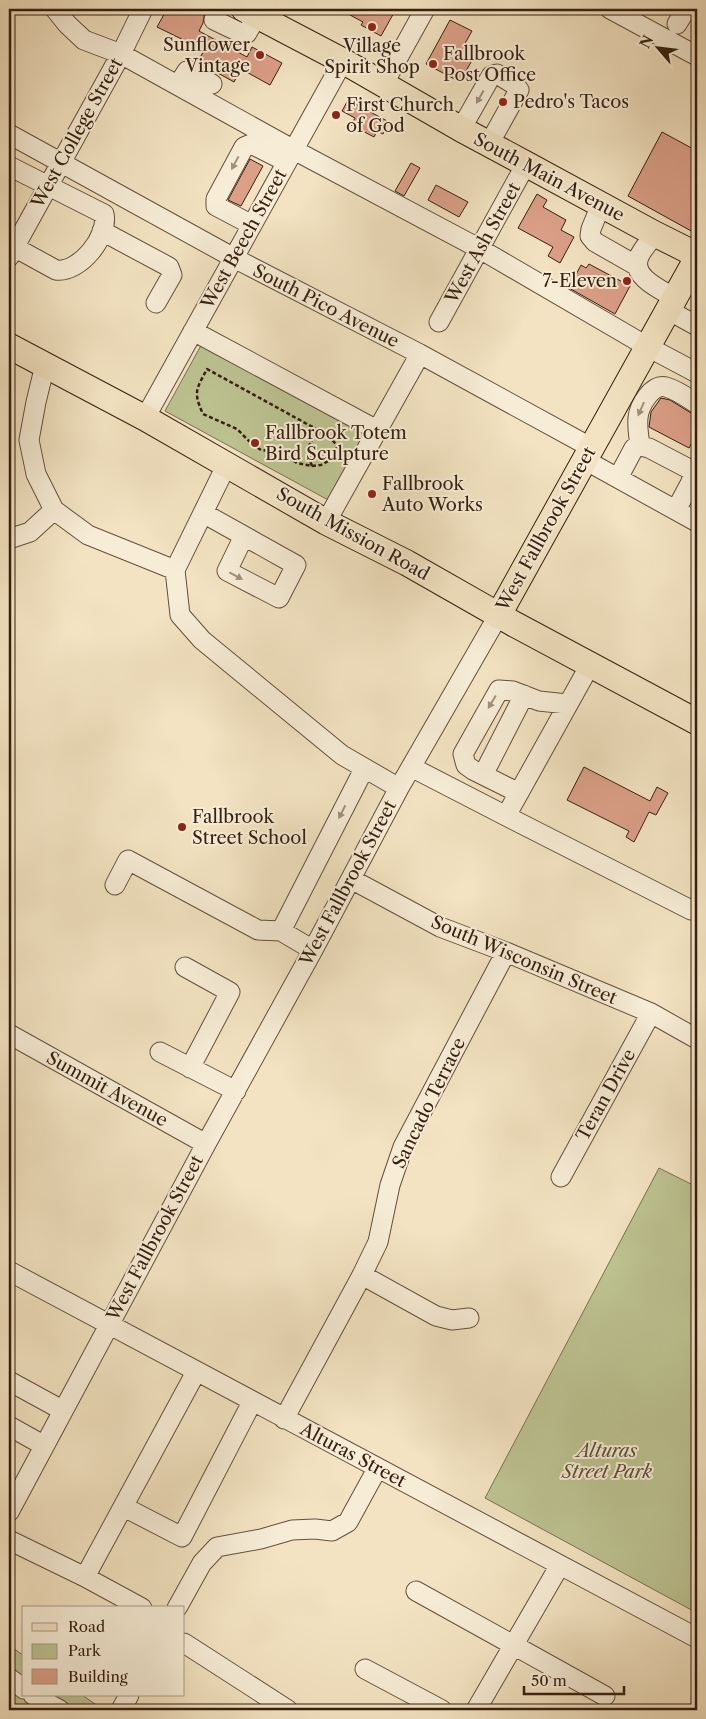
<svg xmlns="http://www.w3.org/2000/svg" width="706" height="1719" font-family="'Libre Caslon Text',serif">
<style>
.green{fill:#bdc392;stroke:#797151}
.building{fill:#dca089;stroke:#351f10}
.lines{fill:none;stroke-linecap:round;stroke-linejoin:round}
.minor-casing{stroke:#64503c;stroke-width:21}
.major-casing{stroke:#351f10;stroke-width:27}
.path{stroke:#351f10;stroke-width:2.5;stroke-dasharray:4 2.5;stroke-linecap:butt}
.minor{stroke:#f7edd7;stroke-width:19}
.major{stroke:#f3e3c2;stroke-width:25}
.oneway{fill:#a0907d}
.poi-dot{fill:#8f2418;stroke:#f7edd7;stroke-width:2}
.labels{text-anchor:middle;stroke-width:4;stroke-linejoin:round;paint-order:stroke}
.poi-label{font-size:18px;fill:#351f10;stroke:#f7edd7;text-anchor:start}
.street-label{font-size:18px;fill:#351f10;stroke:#f7edd7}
.park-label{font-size:18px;font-style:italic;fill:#5e5037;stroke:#f7edd7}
</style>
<rect width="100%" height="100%" fill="#f3e3c2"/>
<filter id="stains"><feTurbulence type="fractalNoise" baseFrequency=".004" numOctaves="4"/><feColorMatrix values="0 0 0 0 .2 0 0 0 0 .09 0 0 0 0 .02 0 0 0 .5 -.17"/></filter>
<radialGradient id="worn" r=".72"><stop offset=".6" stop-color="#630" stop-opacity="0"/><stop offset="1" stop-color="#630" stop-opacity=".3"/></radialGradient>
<path class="green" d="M204,340L369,430L330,501L165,411Z
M659,1168L697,1187V1613L485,1498Z
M9,1645L24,1656V1695H82L104,1710H9Z"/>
<path class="building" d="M167,9H202L205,10L203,23L199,31L247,57L252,47L282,63L270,85L241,69L234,82L198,62L204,50L157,27Z
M339,9H396L381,36L361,25L363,22Z
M450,20L472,31L463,47L476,53L460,82L426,64Z
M348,100L389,122L383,134L377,131L374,137L351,125L355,118L342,111Z
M662,132L697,151V224L693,232L628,196Z
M250,159L263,166L241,206L228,200Z
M411,163L420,168L404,196L395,191Z
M436,185L468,202L459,217L428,200Z
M537,194L547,200L543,207L566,220L561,230L574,237L560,263L548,256L553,247L518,228Z
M589,264L630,286L615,314L569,288L581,265L586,268Z
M661,398L670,400L691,413L697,415V433L689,448L649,427L651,412Z
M584,767L650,801L657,787L668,793L656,815L649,812L634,842L626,837L629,831L567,800Z"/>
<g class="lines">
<defs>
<path id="minor" d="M55,9L67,24L84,40L121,54L294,150L480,249L648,347L697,373
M217,9L214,20L241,33H247L257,16
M610,9L697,56
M677,24L686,9
M384,83L425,9
M178,85L187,71H191L212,84
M461,129L491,76L497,74L515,85L519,90L489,144
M9,134L234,258L420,354L592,448
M9,166L104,214C109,236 80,273 56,270L14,247
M601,205L591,229L590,236L595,242L637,266
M252,225L216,206V199L244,147L251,144L287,162
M102,231L169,267L172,275L156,303
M655,234C650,241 642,249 639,257C630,277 662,290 675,298
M9,257L121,54L143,9
M668,310L697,326
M439,322L526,164
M193,331L377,430
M45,365L36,402L29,440L36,474L54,510L88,535L175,570
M145,418L343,61
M640,446C639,437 637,427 638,418C639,406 652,383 666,387C677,390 688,398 697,404
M585,460L697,522
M227,464L175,570L180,615L202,640L342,755L399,788
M618,478L634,448L640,446L649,448L693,471L691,482L676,510
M203,513L296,565L279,598L227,571L244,536
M326,522L420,354
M9,539L30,532L54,510
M411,767L506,816L590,665
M483,775L524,695
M519,793L473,770L466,765L463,754L499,690L513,691L539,701L567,704
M506,816L691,910L697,906
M351,879L440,927L506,952L651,1013L697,1039
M115,885L128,860L258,930L281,931
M313,950L281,931L364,769
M185,967L230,992L190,1068
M9,1034L206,1144
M160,1052L236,1091
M561,1177L651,1013
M9,1271L697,1638
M362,1275L436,1316L452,1320L469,1318
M9,1381L62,1410
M284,1419L362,1275L378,1242L390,1185L403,1147L506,952
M9,1426L43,1445
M124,1507L182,1537L252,1402
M9,1512L206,1144L313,950L399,788L498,616
M9,1540L85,1577L142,1608
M85,1577L196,1372
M416,1591L605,1696
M177,1608L202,1563L217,1547L261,1539L292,1530L315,1529L332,1531L348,1522L377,1469
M184,1643L288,1710
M365,1669L442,1710
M9,1678L24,1689
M33,1695L60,1710
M121,1710L129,1695
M476,1710L560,1565"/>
<path id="major" d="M244,9L343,61L461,129L526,164L655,234L697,255
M9,346L145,418L326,522L407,563L514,624L697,722
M498,616L697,258"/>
</defs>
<use href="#minor" class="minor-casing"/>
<use href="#major" class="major-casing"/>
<path class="path" d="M312,466C307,454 306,444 317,435H327L338,446L328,461L321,465L312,466L297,463L279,452L261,450L252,444L237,429L203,414C193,392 196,390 207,369L327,435"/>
<use href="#minor" class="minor"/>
<use href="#major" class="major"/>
</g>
<defs><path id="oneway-solid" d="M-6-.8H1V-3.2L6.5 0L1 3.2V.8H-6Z" transform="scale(1.25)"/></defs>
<g class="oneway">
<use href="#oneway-solid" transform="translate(480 97) rotate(119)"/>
<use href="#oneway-solid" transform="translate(235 163) rotate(118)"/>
<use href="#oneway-solid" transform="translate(641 409) rotate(114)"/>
<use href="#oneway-solid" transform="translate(236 576) rotate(28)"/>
<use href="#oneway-solid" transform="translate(492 702) rotate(121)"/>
<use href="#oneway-solid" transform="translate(342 812) rotate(117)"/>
</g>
<g class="poi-dot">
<circle cx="372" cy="27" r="5"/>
<circle cx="260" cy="55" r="5"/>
<circle cx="433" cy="64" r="5"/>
<circle cx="503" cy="102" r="5"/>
<circle cx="336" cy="115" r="5"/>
<circle cx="627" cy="281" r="5"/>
<circle cx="255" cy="443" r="5"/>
<circle cx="372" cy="494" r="5"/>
<circle cx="182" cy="827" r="5"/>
</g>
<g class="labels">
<g class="poi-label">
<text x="250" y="51" text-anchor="end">Sunflower<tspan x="250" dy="21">Vintage</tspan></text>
<text x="372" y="52" text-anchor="middle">Village<tspan x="372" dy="21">Spirit Shop</tspan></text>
<text x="443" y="60">Fallbrook<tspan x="443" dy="21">Post Office</tspan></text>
<text x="513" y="108">Pedro's Tacos</text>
<text x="346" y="111">First Church<tspan x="346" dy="21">of God</tspan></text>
<text x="617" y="287" text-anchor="end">7-Eleven</text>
<text x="265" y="439">Fallbrook Totem<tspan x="265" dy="21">Bird Sculpture</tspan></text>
<text x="382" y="490">Fallbrook<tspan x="382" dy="21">Auto Works</tspan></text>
<text x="192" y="823">Fallbrook<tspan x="192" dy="21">Street School</tspan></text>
</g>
<g class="street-label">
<text transform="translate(77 133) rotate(-61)" y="6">West College Street</text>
<text transform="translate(549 177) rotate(28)" y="6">South Main Avenue</text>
<text transform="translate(244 239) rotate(-61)" y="6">West Beech Street</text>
<text transform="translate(483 243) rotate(-61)" y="6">West Ash Street</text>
<text transform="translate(326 306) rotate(27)" y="6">South Pico Avenue</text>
<text transform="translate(546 529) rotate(-61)" y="6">West Fallbrook Street</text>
<text transform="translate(353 534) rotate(29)" y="6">South Mission Road</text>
<text transform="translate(348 883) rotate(-62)" y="6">West Fallbrook Street</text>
<text transform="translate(524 960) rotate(23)" y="6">South Wisconsin Street</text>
<text transform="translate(107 1089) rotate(29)" y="6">Summit Avenue</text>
<text transform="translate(606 1095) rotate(-61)" y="6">Teran Drive</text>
<text transform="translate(429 1103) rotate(-64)" y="6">Sancado Terrace</text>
<text transform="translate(155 1238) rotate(-62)" y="6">West Fallbrook Street</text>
<text transform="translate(353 1455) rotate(28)" y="6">Alturas Street</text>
</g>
<g class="park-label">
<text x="607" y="1457">Alturas<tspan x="607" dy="21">Street Park</tspan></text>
</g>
</g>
<rect width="706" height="1719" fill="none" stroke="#f3e3c2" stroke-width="30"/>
<rect x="10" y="10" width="686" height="1699" fill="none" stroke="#351f10" stroke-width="2.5"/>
<rect x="15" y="15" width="676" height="1689" fill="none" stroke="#351f10"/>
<rect x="22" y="1606" width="162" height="90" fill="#f7edd7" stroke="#a99b87"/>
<rect x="32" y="1623" width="25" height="8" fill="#f3e3c2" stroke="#a99b87"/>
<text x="68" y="1632" font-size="15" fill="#351f10">Road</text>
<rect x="32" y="1644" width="25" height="15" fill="#bdc392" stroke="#a99b87"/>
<text x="68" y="1656" font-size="15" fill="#351f10">Park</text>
<rect x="32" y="1669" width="25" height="15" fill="#dca089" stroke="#a99b87"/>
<text x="68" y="1682" font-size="15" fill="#351f10">Building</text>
<g transform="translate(658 48) rotate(298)" stroke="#f7edd7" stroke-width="4" paint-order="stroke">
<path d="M0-4L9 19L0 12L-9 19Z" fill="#351f10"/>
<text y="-8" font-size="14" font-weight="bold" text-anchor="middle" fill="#351f10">N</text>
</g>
<path d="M524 1686v8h100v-8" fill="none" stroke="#351f10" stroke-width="2.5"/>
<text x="531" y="1686" font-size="15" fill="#351f10" stroke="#f7edd7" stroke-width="4" paint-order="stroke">50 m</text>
<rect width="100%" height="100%" filter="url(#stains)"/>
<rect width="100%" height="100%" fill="url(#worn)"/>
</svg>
